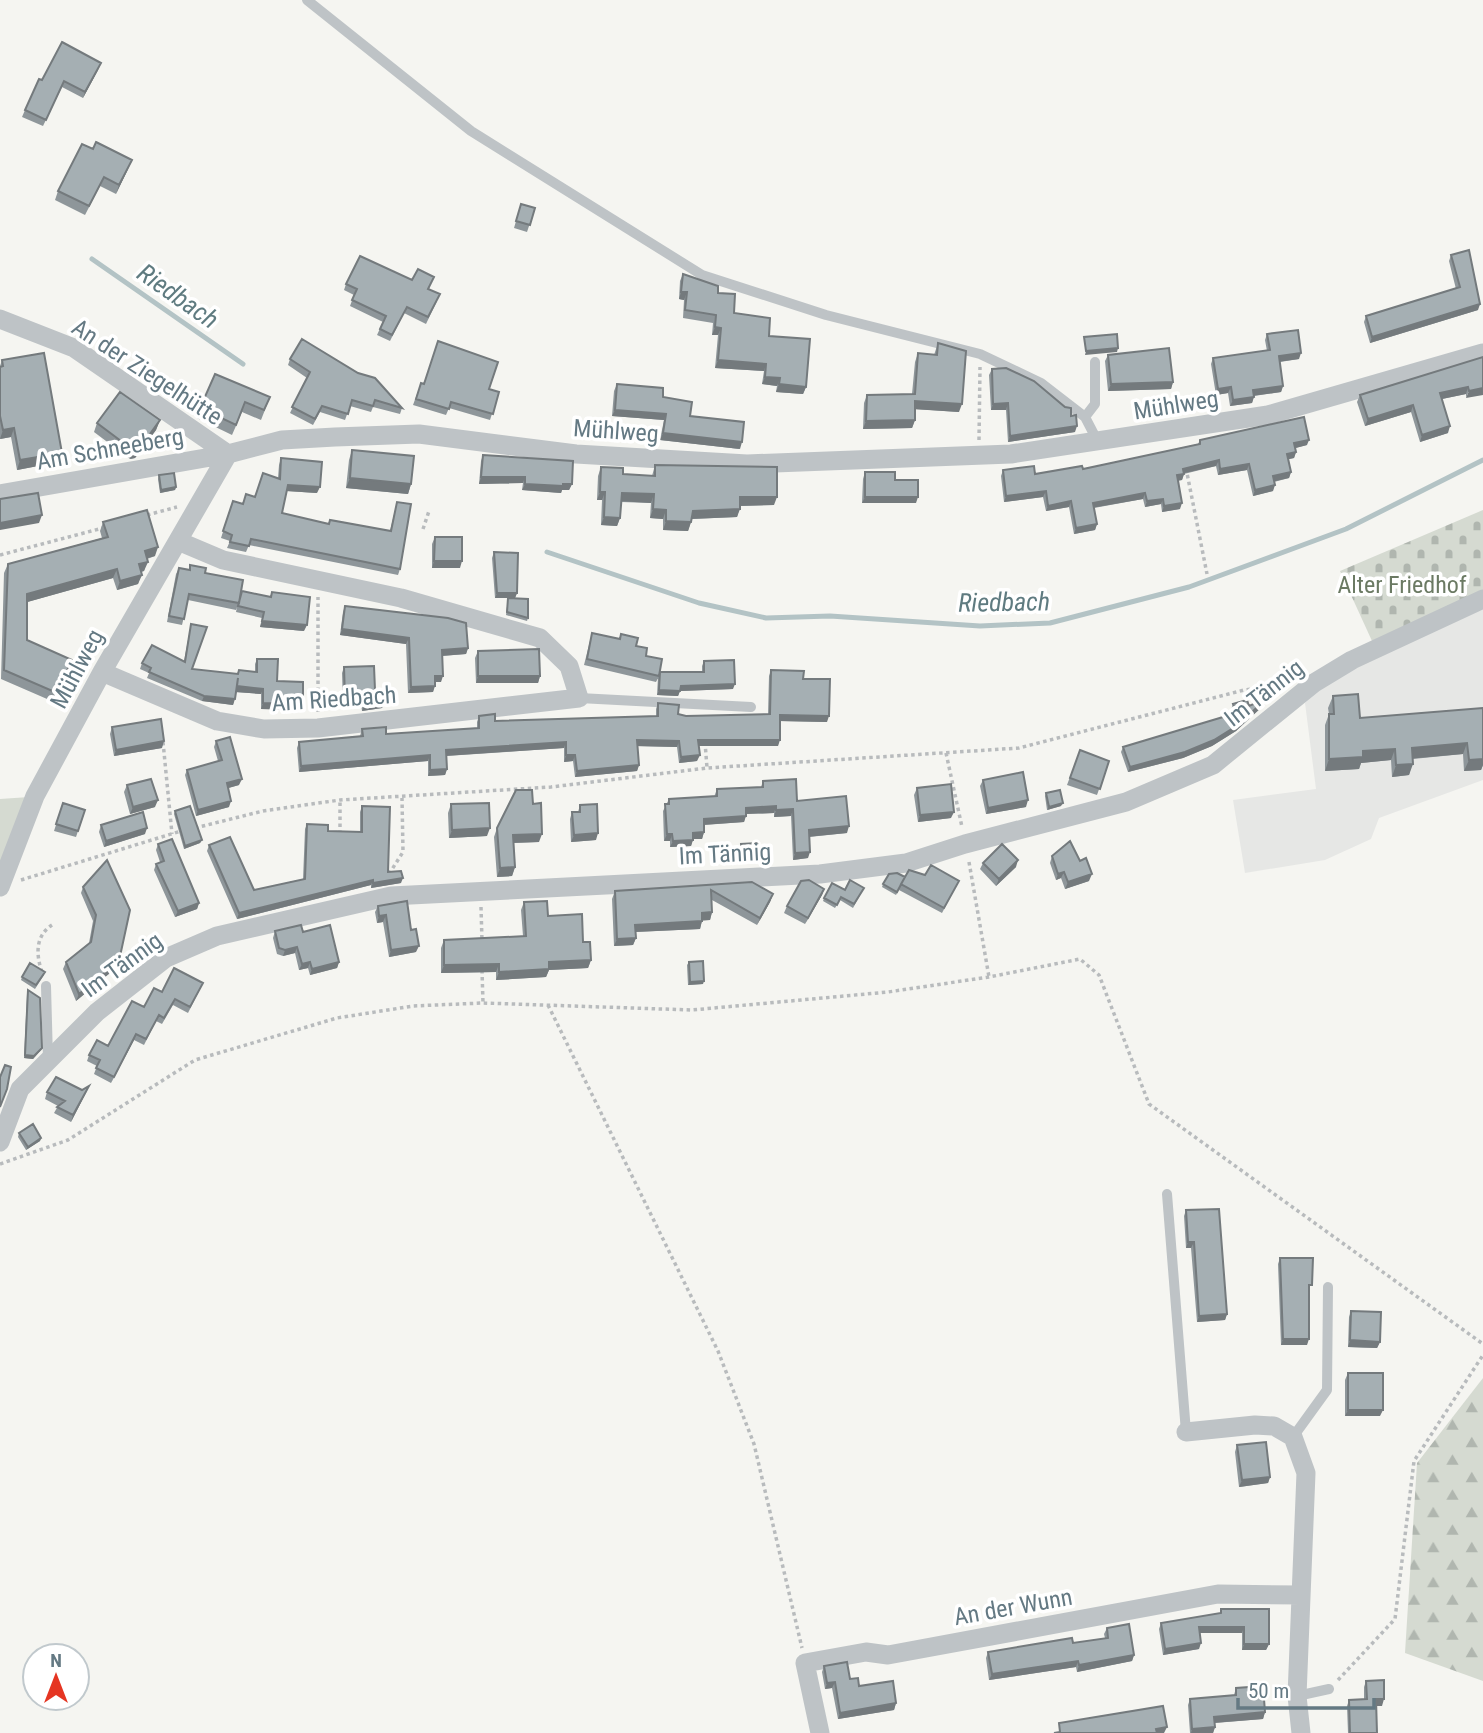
<svg xmlns="http://www.w3.org/2000/svg" width="1483" height="1733" font-family="'Roboto Condensed',sans-serif">
<style>
.built{fill:#e6e7e5}
.forest{fill:url(#forest-firs)}
.cemetery{fill:url(#cemetery-stones)}
.garden{fill:#d5dad1}
.lines{fill:none;stroke-linecap:round;stroke-linejoin:round}
.stream{stroke:#b3c3c5;stroke-width:5}
.path{stroke:#b8bbbd;stroke-width:3.5;stroke-dasharray:3.5 3.5;stroke-linecap:butt}
.service{stroke:#bec3c6;stroke-width:10}
.minor{stroke:#bec3c6;stroke-width:19}
.wall{fill:#8e969a}
.shaded-wall{fill:#747a7d}
.building{fill:#a5afb3;stroke:#747a7d;stroke-width:2}
.labels{text-anchor:middle;stroke-width:7;stroke-linejoin:round;paint-order:stroke}
.street-label{font-size:24px;fill:#647983;stroke:#fff}
.park-label{font-size:24px;fill:#6b7a63;stroke:#fff}
.water-label{font-size:26px;font-style:italic;fill:#5f7b80;stroke:#fff}
</style>
<defs>
<pattern id="forest-firs" width="22" height="20" patternUnits="userSpaceOnUse" patternTransform="scale(1.75)"><rect width="22" height="20" fill="#d5dad1"/><path d="M5 1l3.5 6h-7zM16 11l3.5 6h-7z" fill="#b0b6af"/></pattern>
<pattern id="cemetery-stones" width="16" height="16" patternUnits="userSpaceOnUse" patternTransform="scale(1.75)"><rect width="16" height="16" fill="#d5dad1"/><path d="M2 7V4a2 2 0 0 1 4 0v3zM10 15v-3a2 2 0 0 1 4 0v3z" fill="#b0b6af"/></pattern>
</defs>
<rect width="100%" height="100%" fill="#f5f5f1"/>
<path class="built" d="M1483,609V780L1379,818L1371,839L1325,860L1245,873L1233,800L1316,789L1305,703L1317,690L1350,669Z"/>
<path class="forest" d="M1483,1378V1681L1405,1653L1417,1463Z"/>
<path class="cemetery" d="M1483,510V590L1372,641L1340,571Z"/>
<path class="garden" d="M29,797L0,867V799Z"/>
<g class="lines">
<path class="stream" d="M92,259L243,364
M547,552L699,603L766,618L830,616L980,626L1050,623L1189,587L1346,529L1483,460"/>
<path class="path" d="M979,440L980,367
M1186,468L1207,574
M147,515L177,507
M423,529L429,511
M0,555L103,528
M318,712V597
M163,742L172,834
M705,742L707,768
M946,753L962,827
M195,828L263,811L340,800L551,787L707,768L1019,748L1244,690L1281,686
M340,834V800
M969,862L989,977
M389,874L403,852L402,798
M21,880L181,831
M481,907L482,941
M482,970L483,1003
M42,972C36,955 35,936 52,925
M548,1005L718,1351L754,1444L802,1648
M0,1164L68,1140L195,1060L337,1018L413,1006L483,1003L692,1010L888,992L989,977L1080,959L1099,975L1149,1104L1483,1344
M1338,1680L1395,1619L1414,1461L1483,1355"/>
<path class="service" d="M307,0L471,131L702,275L826,315L980,354L1041,383L1085,417L1098,442
M1085,417L1095,404V362
M579,698L751,707
M46,986L48,1059
M1167,1194L1186,1432
M1293,1437L1327,1390L1328,1287
M1297,1696L1329,1689"/>
<path class="minor" d="M0,319L74,348L228,454
M0,494L228,454L282,440L335,437L419,434L576,454L747,464L1011,454L1268,415L1483,353
M102,672L217,721L264,729L318,728L579,698L569,666L540,638L401,598L223,560L178,541
M0,887L35,796L102,672L228,454
M0,1142L20,1089L97,1012L166,958L217,936L391,896L820,874L906,863L965,844L1126,802L1213,765L1314,683L1352,660L1483,599
M1186,1432L1255,1425L1274,1426L1293,1437L1306,1473L1297,1696L1301,1733
M820,1733L805,1663L866,1652L888,1655L1218,1594L1301,1595"/>
</g>
<path class="wall" d="M98,70L83,98L62,87L43,126L22,117L25,110L42,80Z
M128,169L116,194L100,186L85,215L55,200L58,191Z
M521,204L535,208L527,232L514,228Z
M1451,255L1478,310L1370,343L1364,322L1366,316L1456,289L1449,261Z
M683,274L718,293L734,313L769,336L806,387L803,394L776,392L777,386L762,384L764,371L715,368L718,335H712L713,323L683,318L684,300L679,299L680,281Z
M346,284L429,289L437,301L426,324L404,313L390,341L377,335L383,322L350,306L354,295L344,290Z
M1267,334L1299,359L1280,362L1283,386L1281,392L1254,396L1252,403L1230,406L1228,393L1216,395L1211,364L1213,358L1267,351L1265,340Z
M938,343L959,412L915,409V420L912,428L863,429L864,403L867,395L912,394L915,362L918,353L934,355Z
M1108,355L1173,382L1171,389L1108,391L1105,361Z
M1483,357L1466,398V394L1442,399L1448,433L1420,442L1411,412L1365,426L1357,402L1360,395Z
M290,359L358,373L402,408L400,414L373,407L371,412L350,406L345,420L320,412L313,425L290,413L307,378L288,365Z
M2,360L59,462L17,470L11,437L0,439V366Z
M992,369L1071,416L1075,432L1008,442L1006,410H991L989,375Z
M421,383L489,389L499,392L490,420L449,408L446,415L413,405Z
M617,384L663,397L740,449L660,440L664,420L612,416L614,391Z
M270,397L261,420L242,412L232,435L197,418L200,408Z
M160,420L156,430L135,458L130,459L94,432L97,423Z
M1200,440L1307,445L1295,448L1296,452L1294,458L1288,459L1291,472L1289,478L1274,482L1273,491L1253,496L1247,470L1218,475L1216,466L1184,474L1182,480L1177,481L1180,509L1162,512L1161,504L1145,507L1143,499L1094,508L1097,524L1095,530L1074,534L1069,507L1046,511L1043,497L1004,502L1001,476L1003,470L1035,474L1083,469L1198,444Z
M352,450L411,484L408,494L346,488L349,460Z
M483,455L572,484L569,490H562L561,493L522,490L523,483L479,484L481,461Z
M281,458L317,493L287,491L282,513L329,524L390,531L397,502L400,569L398,575L249,545L246,552L227,548L230,541L221,538L231,507L243,504L255,497L278,478L279,465Z
M655,465L774,505L740,506L737,517L692,519L688,531L663,530V519L650,518L651,503L621,502L620,518L617,526L601,525L602,500H597L598,476L601,467L623,474L652,476Z
M865,472L895,480L916,503H862L863,479Z
M159,475L176,487L175,490L160,493L158,479Z
M103,522L155,556L147,559L144,571L141,572L138,584L117,590L113,578L27,602V640L72,660L54,702L1,679L4,573L8,564L102,538L100,531Z
M435,537L460,568H432V544Z
M494,552L517,593L515,598H495L492,558Z
M190,565L240,596L270,597L272,592L304,631L260,627L262,618L236,612L237,607L236,610L188,600L182,625L167,622L176,574L179,568L189,570Z
M508,598L528,618L527,621L506,615Z
M345,606L468,648L466,654L442,656L441,682H435L433,692L408,693L406,644L340,635L343,612Z
M191,624L192,669L237,674L239,670L255,672V664L257,659L277,681L303,704L301,710L261,709V694L236,692L233,705L202,701L147,678L149,673L140,669L142,663L184,661Z
M592,633L619,639L621,634L636,646L646,656L659,676L656,682L584,665Z
M478,651L540,676L538,683H476L475,658Z
M704,661L733,689L680,691L678,696L657,695L658,677L660,672H702V666Z
M344,667L375,690L384,703L382,708L362,711L361,703L343,704L342,673Z
M771,670L803,679L827,722L780,721L778,746H699L697,761L679,763L677,747L637,746L639,765L637,771L575,777L573,761L564,762V748L446,756L447,769L445,775L428,776V761L299,772L297,748L299,742L360,736L362,729L386,734L477,728V722L479,716L495,721L656,716V709L658,703L678,714L686,716L768,714L769,676Z
M1333,696L1360,718L1483,708V765L1481,770L1464,771L1463,754L1413,759L1409,775L1392,777L1391,760L1361,763L1359,769L1325,771V725L1329,714L1328,708Z
M1266,699L1264,705L1236,731L1212,746L1183,758L1128,772L1121,752L1123,747L1223,717L1232,713L1231,710L1233,704L1249,706Z
M112,727L162,748L114,756L110,734Z
M216,741L239,785L228,788L229,807L196,816L185,775L187,770L218,761L214,747Z
M1080,750L1109,761L1097,795L1067,785Z
M983,780L1026,807L986,814L980,786Z
M763,781L847,833L809,837L808,858L793,860L791,816L774,817V813L746,814L744,822L704,825V832L702,839H693L691,846L670,847V841H664L663,811L669,799L714,797L717,789L761,787Z
M127,785L155,807L130,814L124,792Z
M917,788L951,818L918,822L914,795Z
M1046,793L1061,806L1047,810L1045,796Z
M63,803L85,810L76,837L54,831Z
M451,804L487,836L449,838L448,813Z
M580,805L596,840L571,842L570,819L572,812H578Z
M362,806L388,872L401,883L371,888V885L237,919L207,851L209,845L254,890L303,879L305,829L307,824L328,831L360,832V812Z
M175,811L202,840L200,843L184,849L174,814Z
M101,825L145,834L104,847L99,832Z
M497,828L539,842L513,843L515,867L512,876L497,877L494,837Z
M158,844L199,903L197,909L175,917L154,870L156,864L160,862L156,850Z
M1052,856L1089,881L1065,889L1061,878L1056,880L1050,863Z
M983,863L1016,867L996,886L980,869Z
M925,875L959,881L942,913L899,890L900,888L896,895L882,887L883,884L905,877Z
M752,882L773,894L770,902L757,925L712,900V912L710,920H702L700,929L636,932V938L633,945L614,946L612,899L615,891Z
M83,887L119,961L116,968L76,1001L63,969L66,962L89,943L93,921L81,893Z
M864,888L853,908L840,900L835,908L823,901L824,898L845,890Z
M824,889L822,895L805,924L784,913L787,906Z
M524,902L548,916L583,942L591,960L588,968L549,970L546,977L496,980V972L441,973V948L444,940L523,936L521,910Z
M378,906L411,930L416,952L389,957L383,922L377,923L375,912Z
M275,931L303,932L339,962L337,968L310,975L308,968L299,970L295,953L283,956L277,954L273,938Z
M689,962L703,984L688,985L687,965Z
M44,975L35,989L21,980L22,977Z
M200,989L188,1013L173,1005L162,1024L156,1021L144,1045L134,1040L111,1083L94,1074L97,1066L87,1061L89,1055L108,1046L162,992Z
M28,990L40,1051L33,1059L24,1058L27,994Z
M89,1086L71,1122L54,1113L58,1106L45,1099L47,1092L82,1090Z
M19,1133L41,1138L40,1141L26,1150L18,1137Z
M1186,1210L1227,1314L1225,1320L1197,1322L1191,1248H1186L1184,1216Z
M1280,1258L1310,1291H1309L1307,1345H1281L1278,1264Z
M1351,1311L1380,1342L1377,1348L1348,1347L1349,1317Z
M1348,1373L1380,1416H1345V1380Z
M1237,1445L1270,1477L1268,1483L1239,1487L1235,1452Z
M1221,1609L1269,1644L1266,1650H1242V1633H1200L1199,1649L1163,1655L1159,1629L1161,1623L1220,1613Z
M1107,1628L1134,1655L1132,1661L1077,1672L1076,1667L989,1680L986,1658L988,1652L1073,1643L1105,1638L1104,1634Z
M824,1666L850,1679L859,1686L896,1703L894,1710L838,1719L832,1688L825,1689L822,1672Z
M1366,1681L1382,1706H1376L1377,1733H1348L1347,1706L1349,1700L1364,1699V1687Z
M1236,1688L1265,1712L1263,1719L1215,1723V1727L1213,1733H1190L1188,1705L1190,1699L1234,1695Z"/>
<path class="shaded-wall" d="M101,63L98,70L83,98L85,92Z
M132,160L128,169L116,194L119,185Z
M681,292H687L684,300L679,299Z
M1480,304L1478,310L1370,343L1372,337Z
M715,327L721,328L718,335H712Z
M1118,348L1117,352L1085,355L1086,351Z
M1301,353L1299,359L1277,362L1279,356Z
M718,360L766,364L764,371L715,368Z
M765,377L780,378L777,386L762,384Z
M1173,382L1171,389L1108,391L1111,384Z
M779,384L806,387L803,394L776,392Z
M1283,386L1281,392L1251,396L1253,390Z
M1231,387L1228,393L1216,395L1218,389Z
M1468,387L1466,394L1437,400L1440,393Z
M1483,388V395L1466,398L1469,391Z
M1254,397L1252,403L1230,406L1233,400Z
M915,401L962,404L959,412L912,409Z
M1008,403L1006,410H991L993,404Z
M1413,405L1411,412L1365,426L1368,419Z
M615,410L666,414L664,420L612,416Z
M160,420L156,430L135,458L130,459L133,450Z
M915,420L912,428L863,429L866,421Z
M1077,426L1075,432L1008,442L1010,436Z
M1450,426L1448,433L1420,442L1422,435Z
M14,428L11,437L0,439L3,430Z
M663,433L742,442L740,449L660,440Z
M1309,440L1307,445L1292,449L1294,443Z
M1296,452L1294,458L1285,460L1287,454Z
M62,453L59,462L17,470L20,460Z
M1219,460L1216,466L1180,474L1183,469Z
M1249,464L1247,470L1218,475L1220,469Z
M1291,472L1289,478L1271,482L1273,476Z
M1184,474L1182,480L1174,481L1177,475Z
M481,477H525L523,483L479,484Z
M350,478L411,484L408,494L346,488Z
M525,484H572L569,490H562L561,493L522,490Z
M288,485L320,487L317,493L286,491Z
M1275,485L1273,491L1253,496L1255,490Z
M176,487L175,490L160,493L161,490Z
M1046,491L1043,497L1004,502L1006,496Z
M600,492H605L602,500H597Z
M622,493L654,494L651,503L618,501Z
M1145,493L1143,499L1091,508L1093,503Z
M740,497H777L774,505L737,506Z
M865,497H918L916,503H862Z
M1163,499L1161,504L1145,507L1147,501Z
M1071,501L1069,507L1046,511L1048,506Z
M1182,503L1180,509L1162,512L1164,506Z
M653,509L666,510L663,519L650,518Z
M740,509L737,517L690,519L693,511Z
M42,515L39,523L0,530V523Z
M604,517L620,518L617,526L601,525Z
M666,521L691,522L688,531L663,530Z
M1097,524L1095,530L1074,534L1076,528Z
M158,547L155,556L141,560L145,551Z
M434,561H462L460,568H432Z
M148,562L144,571L135,573L139,564Z
M117,569L113,578L24,603L27,594Z
M142,575L138,584L117,590L120,581Z
M497,593H517L515,598H495Z
M262,621L307,625L304,631L260,627Z
M342,629L409,638L406,644L340,635Z
M468,648L466,654L440,656L442,650Z
M435,676H443L441,682H433Z
M478,676H540L538,683H476Z
M735,684L733,689L680,691L678,696L657,695L659,690L681,686Z
M237,686L263,689L261,694L235,692Z
M435,686L433,692L408,693L411,687Z
M204,696L235,699L233,705L202,701Z
M364,697L361,703L343,704L345,698Z
M1266,699L1264,705L1236,731L1212,746L1183,758L1128,772L1130,767Z
M263,703L303,704L301,710L261,709Z
M384,703L382,708L362,711L364,705Z
M780,715L829,716L827,722L778,721Z
M637,740L679,741L677,747L634,746Z
M698,740H780L778,746H696Z
M164,741L162,748L114,756L116,750Z
M566,742L564,748L444,756L446,750Z
M1467,743L1463,754L1407,759L1412,748Z
M1395,749L1391,760L1361,763L1359,769L1325,771L1329,759L1363,751Z
M430,755L428,761L299,772L301,766Z
M566,755H575L573,761L564,762Z
M700,755L697,761L679,763L681,757Z
M1483,759V765L1481,770L1464,771L1469,760Z
M1413,764L1409,775L1392,777L1396,765Z
M639,765L637,771L575,777L577,771Z
M447,769L445,775L428,776L430,770Z
M242,779L239,785L225,789L227,783Z
M158,800L155,807L130,814L133,807Z
M1028,800L1026,807L986,814L988,808Z
M231,801L229,807L196,816L198,810Z
M1063,803L1061,806L1047,810L1049,807Z
M776,806L774,813L744,814L746,808Z
M793,809L791,816L774,817L776,810Z
M954,812L951,818L918,822L920,815Z
M746,816L744,822L701,825L704,819Z
M849,826L847,833L806,837L809,830Z
M147,828L145,834L104,847L106,841Z
M490,828L487,836L449,838L452,830Z
M704,832L702,839H691L693,833Z
M598,833L596,840L571,842L574,835Z
M542,834L539,842L510,843L513,835Z
M667,834H672L670,841H664Z
M202,840L200,843L184,849L185,846Z
M693,840L691,846L670,847L673,841Z
M810,852L808,858L793,860L795,853Z
M759,857L757,861L741,862L742,858Z
M1018,860L1016,867L996,886L999,879Z
M515,867L512,876L497,877L500,868Z
M1064,872L1061,878L1056,880L1058,874Z
M1092,874L1089,881L1065,889L1068,882Z
M403,878L401,883L371,888L373,883Z
M373,880L371,885L237,919L239,913Z
M824,889L822,895L805,924L808,918Z
M773,894L770,902L757,925L760,918Z
M199,903L197,909L175,917L178,911Z
M712,912L710,920L699,921L702,913Z
M386,915L383,922L377,923L379,916Z
M702,921L700,929L633,932L635,925Z
M636,938L633,945L614,946L617,939Z
M419,946L416,952L389,957L391,950Z
M297,947L295,953L283,956L285,950Z
M591,960L588,968L549,970L546,977L496,980L499,972L549,962Z
M119,961L116,968L76,1001L79,994Z
M310,962L308,968L299,970L302,964Z
M339,962L337,968L310,975L312,969Z
M499,964L496,972L441,973L444,965Z
M704,981L703,984L688,985L690,982Z
M136,1034L134,1040L111,1083L114,1077Z
M42,1048L40,1051L33,1059L24,1058L25,1055Z
M89,1086L86,1093L71,1122L73,1115Z
M41,1138L40,1141L26,1150L28,1147Z
M1188,1242H1194L1191,1248H1186Z
M1227,1314L1225,1320L1197,1322L1199,1316Z
M1283,1339H1309L1307,1345H1281Z
M1350,1340L1380,1342L1377,1348L1348,1347Z
M1348,1410H1383L1380,1416H1345Z
M1270,1477L1268,1483L1239,1487L1242,1480Z
M1199,1627H1244L1242,1633H1196Z
M1201,1643L1199,1649L1163,1655L1165,1649Z
M1244,1644H1269L1266,1650H1242Z
M1134,1655L1132,1661L1077,1672L1079,1665Z
M1078,1661L1076,1667L989,1680L992,1674Z
M835,1682L832,1688L825,1689L827,1683Z
M1376,1699H1384L1382,1706H1374Z
M896,1703L894,1710L838,1719L840,1713Z
M1265,1712L1263,1719L1212,1723L1214,1717Z
M1167,1727L1164,1733H1154L1156,1729Z
M1215,1727L1213,1733H1191L1192,1729Z"/>
<path class="building" d="M62,42L101,63L85,92L64,81L46,120L25,110L39,79L42,80Z
M96,142L132,160L119,185L104,177L89,206L58,191L82,144L93,149Z
M521,204L535,208L530,225L516,221Z
M1469,250L1480,304L1372,337L1366,316L1460,287L1451,255Z
M360,256L412,280L418,269L434,277L428,289L440,294L428,317L407,307L392,335L380,329L386,316L352,300L357,289L346,284Z
M683,274L718,286V293L735,294L734,313L770,318L769,336L810,339L806,387L779,384L780,378L765,377L766,364L718,360L721,328L715,327L716,315L685,310L687,292H681Z
M1298,330L1301,353L1279,356L1283,386L1253,390L1254,397L1233,400L1231,387L1218,389L1213,358L1270,350L1267,334Z
M1117,334L1118,348L1086,351L1084,337Z
M302,339L358,373L375,378L402,408L375,400L373,406L352,400L348,414L322,406L315,419L292,407L310,372L290,359Z
M438,341L498,362L489,389L499,392L493,414L451,402L449,409L416,399L421,383L424,384Z
M938,343L966,351L962,404L915,401V420L866,421L867,395L915,394L918,353L937,355Z
M1169,348L1173,382L1111,384L1108,355Z
M44,353L62,453L20,460L14,428L3,430L0,416V367L3,366L2,360Z
M1483,357V388L1469,391L1468,387L1440,393L1450,426L1422,435L1413,405L1368,419L1360,395Z
M1006,368L1034,381L1065,407L1071,408V416L1076,415L1077,426L1010,436L1008,403L993,404L992,369Z
M215,374L270,397L264,410L245,402L236,425L200,408Z
M617,384L663,388V397L692,402L690,416L744,422L742,442L663,433L666,414L615,410Z
M120,392L160,420L139,449L133,450L97,423Z
M1304,417L1309,440L1294,443L1296,452L1287,454L1291,472L1273,476L1275,485L1255,490L1249,464L1220,469L1219,460L1183,469L1184,474L1177,475L1182,503L1164,506L1163,499L1147,501L1145,493L1093,503L1097,524L1076,528L1071,501L1048,506L1046,491L1006,496L1003,470L1034,466L1035,474L1082,466L1083,469L1200,444V440Z
M352,450L414,456L411,484L350,478Z
M483,455L573,461L572,484H563V486L525,484V477H481Z
M281,458L322,462L320,487L288,485L282,513L329,524L330,520L391,531L397,502L411,504L400,569L251,539L249,546L230,542L232,535L223,531L233,501L243,504L246,494L255,497L263,473L280,479Z
M655,465L777,467V497H740V509L693,511L691,522L666,521V510L653,509L654,494L622,493L620,518L604,517L605,492H600L601,467L623,468V474L655,476Z
M865,472H895V480H918V497H865Z
M174,473L176,487L161,490L159,475Z
M38,493L42,515L0,523V499Z
M147,510L158,547L145,551L148,562L139,564L142,575L120,581L117,569L27,594V640L72,660L57,693L4,670L8,564L108,537L103,522Z
M435,537H462V561H434Z
M494,552L518,553L517,593H497Z
M190,565L206,568L205,573L243,580L239,603L189,594L184,619L169,616L179,568L190,570Z
M242,591L271,597L272,592L310,597L307,625L262,621L264,612L238,606Z
M508,598L528,599V618L507,612Z
M345,606L448,618L466,623L468,648L442,650L443,676H435V686L411,687L409,638L342,629Z
M191,624L207,627L192,669L238,674L239,670L257,672V659H278L277,681L303,682V704L263,703V689L237,686L238,678L235,699L204,696L149,672L151,668L142,663L152,645L185,662Z
M592,633L620,639L621,634L638,638L636,646L647,648L646,656L662,659L659,676L587,659Z
M539,649L540,676H478V651Z
M734,660L735,684L681,686L680,691L659,690L660,672H704V661Z
M374,666L375,690H383L384,703L364,705V697L345,698L344,667Z
M771,670L804,671L803,679H830L829,716L780,715V740H698L700,755L681,757L679,741L637,740L639,765L577,771L575,755H566V742L446,750L447,769L430,770V755L301,766L299,742L363,736L362,729L386,727V734L479,728V716L495,714V721L658,716V703L679,705L678,714L686,716L770,714Z
M1358,694L1360,718L1483,708V759L1469,760L1467,743L1412,748L1413,764L1396,765L1395,749L1363,751V757L1329,759V714H1334L1333,696Z
M1266,699L1238,725L1214,740L1185,752L1130,767L1123,747L1223,717L1236,711L1233,704L1247,700L1249,706Z
M161,719L164,741L116,750L112,727Z
M230,737L242,779L227,783L231,801L198,810L187,770L222,760L216,741Z
M1080,750L1109,761L1100,789L1070,778Z
M1023,772L1028,800L988,808L983,780Z
M151,779L158,800L133,807L127,785Z
M796,779L797,801L846,796L849,826L809,830L810,852L795,853L793,809L776,810V806L746,808V816L704,819V832L693,833V840L673,841L672,834H667L665,804H669V799L717,796V789L763,787V781Z
M951,784L954,812L920,815L917,788Z
M516,790H532L533,804L541,803L542,834L513,835L515,867L500,868L497,828Z
M1060,790L1063,803L1049,807L1046,793Z
M63,803L85,810L78,831L56,824Z
M489,803L490,828L452,830L451,804Z
M597,804L598,833L574,835L572,812H580V805Z
M190,806L202,840L185,846L175,811Z
M362,806L390,807L388,872L401,871L403,878L373,883V880L239,913L209,845L230,837L254,890L305,879L307,824L328,825V831L362,832Z
M143,812L147,828L106,841L101,825Z
M172,839L199,903L178,911L156,864L164,861L158,844Z
M1070,841L1080,861L1086,858L1092,874L1068,882L1064,872L1058,874L1052,856Z
M758,843L759,857L742,858L741,844Z
M1002,844L1018,860L999,879L983,863Z
M107,860L130,910L119,961L79,994L66,962L91,942L96,915L83,887Z
M931,865L959,881L944,908L901,884L909,870L925,875Z
M897,873L905,877L897,892L883,884L889,874Z
M809,880L824,889L808,918L787,906L801,881Z
M850,880L864,888L854,904L841,897L837,905L824,898L832,883L845,890Z
M752,882L773,894L760,918L711,890L712,912L702,913V921L635,925L636,938L617,939L615,891Z
M407,901L411,930L416,929L419,946L391,950L386,915L379,916L378,906Z
M547,901L548,916L582,914L583,942H590L591,960L549,962V969L499,972V964L444,965V940L526,936L524,902Z
M301,925L303,932L330,925L339,962L312,969L310,962L302,964L297,947L285,950L279,948L275,931Z
M703,961L704,981L690,982L689,962Z
M30,963L45,972L36,985L22,977Z
M174,968L203,983L190,1007L175,999L164,1018L159,1015L146,1039L136,1034L114,1077L96,1068L100,1060L89,1055L97,1040L108,1046L132,1001L144,1007L154,988L162,992Z
M28,990L40,998L42,1048L34,1056L25,1055Z
M5,1065L11,1067L7,1089L0,1107V1077Z
M56,1077L82,1090L89,1086L73,1115L57,1107L65,1101L47,1092Z
M33,1124L41,1138L28,1147L19,1133Z
M1219,1209L1227,1314L1199,1316L1194,1242H1188L1186,1210Z
M1280,1258H1313L1312,1285H1309V1339H1283Z
M1351,1311L1381,1312L1380,1342L1350,1340Z
M1348,1373H1383V1410H1348Z
M1266,1442L1270,1477L1242,1480L1237,1445Z
M1221,1609H1269V1644H1244V1627H1199L1201,1643L1165,1649L1161,1623L1221,1613Z
M1129,1624L1134,1655L1079,1665L1078,1661L992,1674L988,1652L1072,1638L1073,1643L1108,1638L1107,1628Z
M847,1662L850,1679L858,1678L859,1686L893,1681L896,1703L840,1713L835,1682L827,1683L824,1666Z
M1384,1680V1699H1376L1377,1733H1350L1349,1700L1367,1699L1366,1681Z
M1263,1686L1265,1712L1214,1717L1215,1727L1192,1729L1190,1699L1236,1695V1688Z
M1163,1706L1167,1727L1156,1729L1157,1733H1054L1060,1732L1059,1723Z"/>
<g class="labels">
<g class="street-label">
<text transform="translate(147 372) rotate(33)" y="8">An der Ziegelhütte</text>
<text transform="translate(1176 405) rotate(-9)" y="8">Mühlweg</text>
<text transform="translate(616 431) rotate(4)" y="8">Mühlweg</text>
<text transform="translate(110 449) rotate(-10)" y="8">Am Schneeberg</text>
<text transform="translate(77 669) rotate(-62)" y="8">Mühlweg</text>
<text transform="translate(1264 693) rotate(-38)" y="8">Im Tännig</text>
<text transform="translate(334 699) rotate(-4)" y="8">Am Riedbach</text>
<text transform="translate(725 854) rotate(-3)" y="8">Im Tännig</text>
<text transform="translate(122 965) rotate(-36)" y="8">Im Tännig</text>
<text transform="translate(1013 1607) rotate(-10)" y="8">An der Wunn</text>
</g>
<g class="park-label">
<text x="1402" y="593">Alter Friedhof</text>
</g>
<g class="water-label">
<text transform="translate(178 296) rotate(35)" y="9">Riedbach</text>
<text transform="translate(1004 602) rotate(-1)" y="9">Riedbach</text>
</g>
</g>
<g transform="translate(56 1677)"><circle r="33" fill="#ffffff" stroke="#c1c9cd" stroke-width="2"/>
<path d="M0-5L12 26L0 18L-12 26Z" fill="#e53522"/>
<text y="-10" font-size="19" font-weight="bold" text-anchor="middle" fill="#647983">N</text>
</g>
<path d="M1238 1698v10h136v-10" fill="none" stroke="#647983" stroke-width="3.5"/>
<text x="1248" y="1698" font-size="21" fill="#647983" stroke="#ffffff" stroke-width="5" paint-order="stroke">50 m</text>
</svg>
